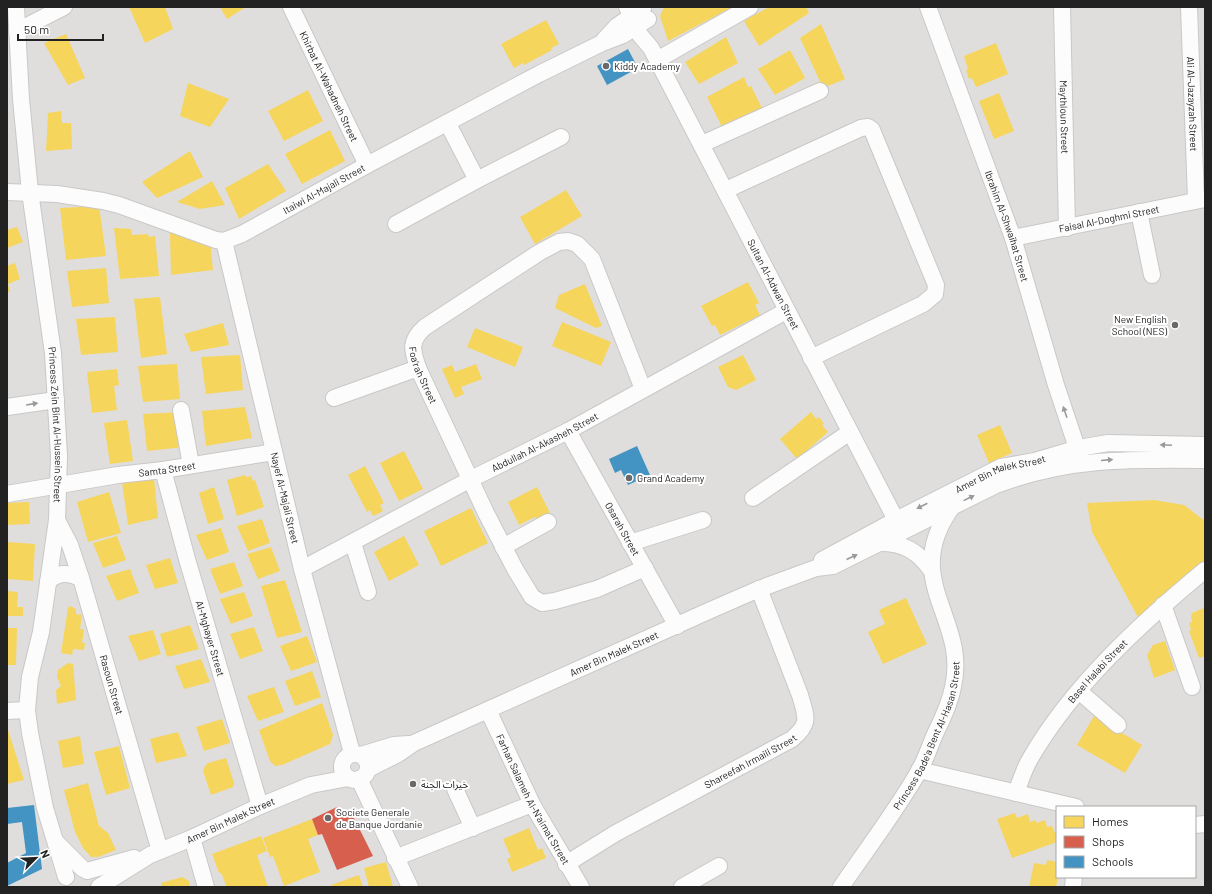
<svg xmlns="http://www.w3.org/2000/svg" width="1212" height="894" font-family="Barlow,'Noto Sans Arabic',sans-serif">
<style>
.residential{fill:#dfdedc;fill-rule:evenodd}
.homes{fill:#f6d55c}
.shops{fill:#d6604d}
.schools{fill:#4393c3}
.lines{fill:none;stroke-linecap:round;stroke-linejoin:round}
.minor-casing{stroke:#c9c8c7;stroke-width:18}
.minor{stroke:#fdfcfc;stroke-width:16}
.oneway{fill:#9a9a9a}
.poi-dot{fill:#6a6968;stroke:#fff;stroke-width:1.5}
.labels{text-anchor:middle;stroke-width:4;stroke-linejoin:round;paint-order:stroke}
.poi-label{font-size:10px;fill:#222;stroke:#fff;text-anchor:start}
.street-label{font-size:10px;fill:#222;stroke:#fff}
</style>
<rect width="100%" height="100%" fill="#f0eeeb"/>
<path class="residential" d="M7,7H1205V887H7ZM1057,807H1195V877H1057Z"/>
<path class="homes" d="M129,7H165L173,29L145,43Z
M220,7H246L227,19Z
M664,7H728L729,9L668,41L660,16Z
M769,7H806L809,13L759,46L744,21Z
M546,20L559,44L551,48L552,50L524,65L523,63L514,68L501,44Z
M821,24L845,79L823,88L800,38Z
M66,34L85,78L68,85L44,43Z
M726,37L738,63L699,84L685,62Z
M996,43L1008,74L976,87L972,78L969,79L966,70L968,69L964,56Z
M790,50L805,78L775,95L758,69Z
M744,77L748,87L751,86L763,110L723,129L707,97Z
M188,83L229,99L210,127L180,116Z
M308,90L323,121L284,141L268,111Z
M999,93L1014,131L994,139L979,101Z
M61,111L62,123H71L72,149L46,151L48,113Z
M330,130L345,161L302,184L285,154Z
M190,151L203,177L157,198L142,182Z
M268,164L286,191L239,219L225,188Z
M212,181L225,205L200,209L177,202Z
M566,190L582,216L535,244L520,217Z
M99,206L106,256L66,260L60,208Z
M17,227L23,242L7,248V230Z
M114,228L131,229L132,235L148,234L149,237L155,236L159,276L120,279Z
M170,232H186L187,239L203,238L210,240L213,270L171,275Z
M15,263L20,279L8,284L10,291L7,293V266Z
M106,268L109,303L72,307L67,271Z
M748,282L759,303L755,305L760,315L720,335L715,325L712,326L701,306Z
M585,284L602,326L596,328L555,308L559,295Z
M160,297L167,354L141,358L134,299Z
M115,317L118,352L81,355L76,319Z
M562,322L611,342L601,366L552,346Z
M223,323L229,345L191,352L184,334Z
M475,328L523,347L515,367L467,347Z
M240,355L243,390L206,394L201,357Z
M743,355L756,380L736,390L728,387L718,367Z
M177,364L180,399L143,402L138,366Z
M476,364L482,379L461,387L464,394L455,398L442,369L452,365L455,372Z
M117,369L119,385L114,386L117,410L92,413L87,372Z
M245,407L252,438L206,446L202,411Z
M182,412L185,447L147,451L143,414Z
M811,412L816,419L819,417L824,424L822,425L828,432L797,459L780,439Z
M127,420L133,461L110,464L104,423Z
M1000,425L1012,453L989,463L977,435Z
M404,451L423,489L399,501L380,463Z
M365,466L384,503L380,505L383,511L373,516L370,510L367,512L348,475Z
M245,475L246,477L251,476L253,481L255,480L264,507L237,516L227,480Z
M154,478L158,518L128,525L122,482Z
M214,487L224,519L208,524L199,493Z
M537,487L550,513L536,520L535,517L519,525L508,502Z
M109,492L121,533L88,542L77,502Z
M1154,500L1184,505L1205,521V564L1140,621L1092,532L1087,503Z
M29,502L30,524L7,525V503Z
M471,508L488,543L441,566L424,531Z
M262,519L270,543L248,551L237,526Z
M221,528L229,552L207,560L196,535Z
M117,536L126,560L103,568L93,543Z
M404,536L419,565L389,581L374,552Z
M7,542L35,544L33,581L7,579Z
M271,547L280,571L258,579L247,554Z
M170,558L178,583L155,589L146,565Z
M234,562L243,586L220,594L210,569Z
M130,569L139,593L117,601L106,576Z
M285,580L302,632L277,638L261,586Z
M7,591L18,592L17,607H23V616H7Z
M244,592L253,616L231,624L220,599Z
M906,598L927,644L883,664L868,632L885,624L879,610Z
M70,606L76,609V614L82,615L80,629H84L82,643H85L84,650L73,649L72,655L61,653L68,608Z
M1204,608L1205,656L1199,658L1189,631L1191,630L1189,623L1192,622L1191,617L1192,613Z
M190,625L199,649L167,657L160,634Z
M254,627L263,651L240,659L230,634Z
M7,628H17L16,665H7Z
M153,630L161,654L139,661L128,636Z
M307,636L317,662L291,671L280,646Z
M1165,641L1175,670L1154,678L1147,655L1153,645Z
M201,659L210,682L184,689L175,666Z
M68,663L73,664L76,700L57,704L56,690L61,686L57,677L58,670Z
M312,671L321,697L295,706L285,681Z
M274,687L284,712L258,721L247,696Z
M322,703L333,735L330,744L282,765L275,766L270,761L259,730Z
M1094,716L1142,745L1125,773L1077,745Z
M222,719L230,743L204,751L196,727Z
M7,730H8L24,780L7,784Z
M178,732L187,756L156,763L150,739Z
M80,736L84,764L63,768L58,741Z
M119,746L130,788L106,795L94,752Z
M226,758L234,783L233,787L211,795L203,771L205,766L208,763Z
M88,783L99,826L108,833L116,850L98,857H91L83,848L75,832L64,790Z
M1015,813L1017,818L1028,814L1030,822L1035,820L1037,823L1045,820L1047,827L1052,826L1055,833L1057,832V842L1012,858L997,819Z
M312,819L318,835L308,839L320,872L284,886L273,856L270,857L263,838Z
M529,828L538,850L542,848L546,858L512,872L507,859L511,857L503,839Z
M261,836L267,851L257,855L268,887H227L221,873H219L212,854Z
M1047,860L1057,862L1058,877L1056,887H1029L1034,863L1046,865Z
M386,862L393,887H369L364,868Z
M359,875L363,887H331V885Z
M182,877L189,881L190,887H162L161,883Z"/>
<path class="shops" d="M337,807L347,811L354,818L373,856L337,870L322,834L318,835L312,819Z"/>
<path class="schools" d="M628,49L638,68L607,85L597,66Z
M637,446L650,475L628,485L621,470L615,473L609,459Z
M34,805L42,869L7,886V863L26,853L22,822L7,824V808Z"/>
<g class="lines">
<defs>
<g id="minor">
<path id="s1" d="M16,7L21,99L30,192L53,353L59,456L57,520L41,632L30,677L27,710L30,733L45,808L66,877"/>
<path id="s2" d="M291,7L367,165"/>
<path id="s3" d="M627,7L640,35L651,48L896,520"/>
<path id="s4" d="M928,7L1013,238L1056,385L1082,463"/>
<path id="s5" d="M1062,7L1067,228"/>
<path id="s6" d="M1189,7L1196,200"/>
<path d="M17,31L64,7"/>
<path d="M604,40L617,26L643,8"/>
<path d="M657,60L750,7"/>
<path d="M702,144L820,91"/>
<path d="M477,180L561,137"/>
<path d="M726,190L861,128L868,127L872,130L936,285L935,294L923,304L811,358"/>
<path id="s7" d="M7,192L57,194L103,201L119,205L216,240L224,241L242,234L367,165L539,74L602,43L623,35L648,19"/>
<path d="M1139,212L1152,275"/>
<path d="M396,224L477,180L448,124"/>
<path id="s8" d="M1013,238L1205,199"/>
<path id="s9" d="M224,241L302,569L352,753"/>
<path id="s10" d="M643,389L592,259L577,244L568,241L559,242L540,252L425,327C409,341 412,350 418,368L485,511L515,569L532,597L542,603L555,601L597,589L645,568"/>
<path d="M334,398L418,368"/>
<path d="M7,407L56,400"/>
<path d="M181,410L191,465"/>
<path id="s11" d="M568,431L677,626"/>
<path id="s12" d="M163,470L187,559L260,806"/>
<path id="s13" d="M7,494L118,475L163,470L274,452"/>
<path d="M753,498L850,432"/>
<path id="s14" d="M57,520L70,545L81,578L160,851"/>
<path d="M353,543L368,592"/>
<path d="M630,543L703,520"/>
<path d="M881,543C903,543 918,551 931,570"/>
<path d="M503,547L548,522"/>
<path id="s15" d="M822,560L896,520L1001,467L1035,461L1079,448L1108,443L1205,445"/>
<path id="s16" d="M302,569L471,479L568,431L786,311"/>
<path d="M48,582C58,571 68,573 81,578"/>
<path d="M1163,605L1192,687"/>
<path d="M1080,692L1118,725"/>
<path id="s17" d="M488,710L532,804L581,887"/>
<path d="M7,711L27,710"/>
<circle cx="355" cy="767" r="13"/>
<path d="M361,755L394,745L409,744"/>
<path id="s18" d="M368,769L398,754L414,743L713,609L759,589L816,568L833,566L996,485C1068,458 1129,459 1205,460"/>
<path d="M919,770L1076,807"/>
<path d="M359,779L410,887"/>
<path d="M455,789L473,828"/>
<path id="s19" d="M1016,793C1020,782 1024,769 1030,759C1072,686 1141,623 1205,570"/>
<path d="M1195,825L1205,824"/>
<path d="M192,838L206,887"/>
<path d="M56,842L83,869"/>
<path d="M395,858L532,804"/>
<path id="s20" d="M566,864L616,833L792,739C811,723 806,717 800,695L759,589"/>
<path d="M87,871L134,858"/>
<path id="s21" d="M99,887L150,855L192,838L260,806L311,785L348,778"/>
<path d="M682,887L719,866"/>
<path id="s22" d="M841,887C867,849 896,811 919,771C926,759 930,745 936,732C943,718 950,703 953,687C969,618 899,581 952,507"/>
<path d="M1073,887L1074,877"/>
</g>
</defs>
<use href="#minor" class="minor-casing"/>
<use href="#minor" class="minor"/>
</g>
<defs><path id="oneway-solid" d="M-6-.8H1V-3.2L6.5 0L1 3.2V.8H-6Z"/></defs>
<g class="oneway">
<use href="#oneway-solid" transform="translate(32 404) rotate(-9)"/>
<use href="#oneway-solid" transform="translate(1065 412) rotate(-109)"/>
<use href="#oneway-solid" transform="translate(1166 445) rotate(-177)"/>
<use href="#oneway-solid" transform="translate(1107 460) rotate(-5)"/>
<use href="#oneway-solid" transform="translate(969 498) rotate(-26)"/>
<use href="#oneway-solid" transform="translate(922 506) rotate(153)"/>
<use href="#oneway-solid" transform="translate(852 557) rotate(-25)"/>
</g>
<g class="poi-dot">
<circle cx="606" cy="66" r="4"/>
<circle cx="1175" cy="325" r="4"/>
<circle cx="629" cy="478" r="4"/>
<circle cx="413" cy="784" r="4"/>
<circle cx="328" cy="818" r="4"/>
</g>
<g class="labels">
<g class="poi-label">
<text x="614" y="70">Kiddy Academy</text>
<text x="1167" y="323" text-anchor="end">New English<tspan x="1167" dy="12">School (NES)</tspan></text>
<text x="637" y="482">Grand Academy</text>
<text x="421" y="788">خيرات الجنة</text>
<text x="336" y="816">Societe Generale<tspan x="336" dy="12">de Banque Jordanie</tspan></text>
</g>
<g class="street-label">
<text dy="4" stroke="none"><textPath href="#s2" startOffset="88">Khirbat Al-Wahadneh Street</textPath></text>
<text dy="4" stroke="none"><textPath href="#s6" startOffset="97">Ali Al-Jazayzah Street</textPath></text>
<text dy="4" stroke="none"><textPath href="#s5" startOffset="110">Maythloun Street</textPath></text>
<text dy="4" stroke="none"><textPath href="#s7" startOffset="337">Itaiwi Al-Majali Street</textPath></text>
<text dy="4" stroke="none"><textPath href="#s8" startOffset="98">Faisal Al-Doghmi Street</textPath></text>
<text dy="4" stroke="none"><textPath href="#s4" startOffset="233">Ibrahim Al-Shwaihat Street</textPath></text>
<text dy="4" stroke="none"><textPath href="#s3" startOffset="314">Sultan Al-Adwan Street</textPath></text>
<text dy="4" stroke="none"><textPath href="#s10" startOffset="392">Foa‘rah Street</textPath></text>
<text dy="4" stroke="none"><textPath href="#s1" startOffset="420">Princess Zein Bint Al-Hussein Street</textPath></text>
<text dy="4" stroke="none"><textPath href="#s16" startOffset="274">Abdullah Al-Akasheh Street</textPath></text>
<text dy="4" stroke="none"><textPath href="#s13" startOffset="162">Samta Street</textPath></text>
<text dy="4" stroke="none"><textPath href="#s15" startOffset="199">Amer Bin Malek Street</textPath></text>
<text dy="4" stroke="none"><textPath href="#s9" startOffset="264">Nayef Al-Majali Street</textPath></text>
<text dy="4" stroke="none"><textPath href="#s11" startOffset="112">Osarah Street</textPath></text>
<text dy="4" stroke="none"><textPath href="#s12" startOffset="175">Al-Mghayer Street</textPath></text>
<text dy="4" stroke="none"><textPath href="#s18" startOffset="272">Amer Bin Malek Street</textPath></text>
<text dy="4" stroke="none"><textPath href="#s19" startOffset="148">Basel Halabi Street</textPath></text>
<text dy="4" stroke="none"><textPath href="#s14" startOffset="174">Rasoun Street</textPath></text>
<text dy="4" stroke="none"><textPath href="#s22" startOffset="176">Princess Bade'a Bent Al-Hasan Street</textPath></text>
<text dy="4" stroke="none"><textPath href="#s20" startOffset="211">Shareefah Irmaili Street</textPath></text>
<text dy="4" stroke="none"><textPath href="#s17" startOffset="100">Farhan Salameh Al-N'aimat Street</textPath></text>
<text dy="4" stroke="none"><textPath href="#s21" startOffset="148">Amer Bin Malek Street</textPath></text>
</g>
</g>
<rect width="1212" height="894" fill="none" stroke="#222222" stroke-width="16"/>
<rect x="1056" y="806" width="140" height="72" fill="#ffffff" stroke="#a7a7a7"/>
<rect x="1064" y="816" width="20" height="12" fill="#f6d55c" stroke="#a7a7a7"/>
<text x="1092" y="826" font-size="12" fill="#222222">Homes</text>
<rect x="1064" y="836" width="20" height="12" fill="#d6604d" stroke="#a7a7a7"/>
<text x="1092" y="846" font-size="12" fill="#222222">Shops</text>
<rect x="1064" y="856" width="20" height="12" fill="#4393c3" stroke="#a7a7a7"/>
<text x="1092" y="866" font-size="12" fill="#222222">Schools</text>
<g transform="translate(36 858) rotate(66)" stroke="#ffffff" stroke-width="3" paint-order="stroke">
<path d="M0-3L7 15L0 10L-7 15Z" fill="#222222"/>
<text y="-6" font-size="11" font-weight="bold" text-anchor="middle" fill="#222222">N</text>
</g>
<path d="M18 34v6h85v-6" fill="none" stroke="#222222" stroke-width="2"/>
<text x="24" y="34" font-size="12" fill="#222222" stroke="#ffffff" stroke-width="3" paint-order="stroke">50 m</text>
</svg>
